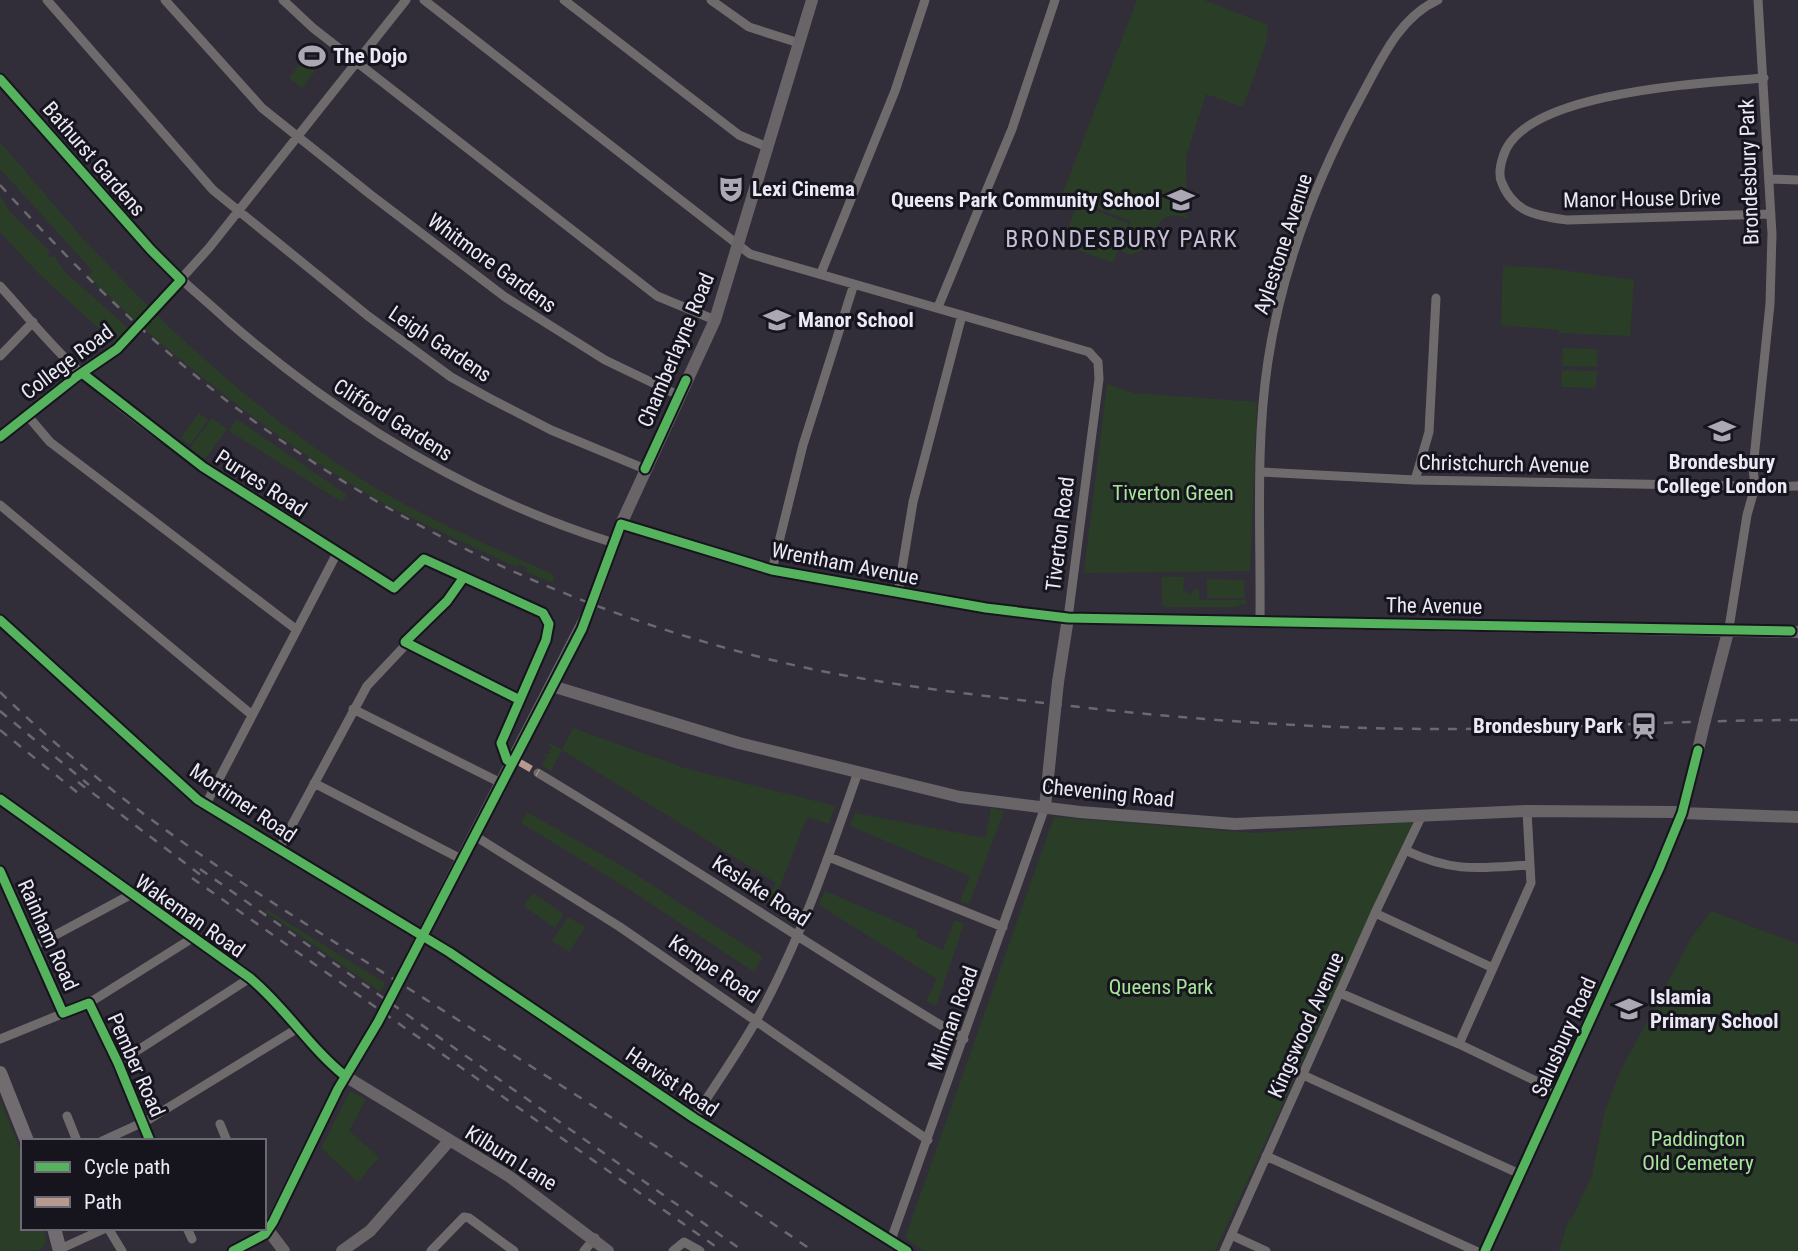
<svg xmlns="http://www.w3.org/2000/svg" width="1798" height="1251" font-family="'Roboto Condensed',sans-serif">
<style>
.green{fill:#2a3e27}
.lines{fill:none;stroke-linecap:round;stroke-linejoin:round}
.street{stroke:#6f6b6d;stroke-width:9}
.secondary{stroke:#686468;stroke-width:12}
.primary{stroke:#716c70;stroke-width:14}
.rail{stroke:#6b686f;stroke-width:2.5;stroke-dasharray:9 9;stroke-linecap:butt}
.street-bridge{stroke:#6f6b6d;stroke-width:9}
.secondary-bridge{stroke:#686468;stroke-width:12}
.quiet{stroke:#b69a8f;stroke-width:7;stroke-dasharray:14 7;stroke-linecap:butt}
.cycleway-casing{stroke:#16141d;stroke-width:13}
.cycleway{stroke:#56b35d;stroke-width:9}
.labels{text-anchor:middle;stroke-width:6;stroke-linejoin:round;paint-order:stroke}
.poi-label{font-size:21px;font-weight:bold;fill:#ece9f6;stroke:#16141d;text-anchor:start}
.street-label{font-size:21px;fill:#ece9f6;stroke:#16141d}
.park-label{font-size:21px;fill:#a7e59a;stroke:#16141d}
.quarter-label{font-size:24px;letter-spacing:2px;fill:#c5bfd8;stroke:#16141d}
</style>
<rect width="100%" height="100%" fill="#312e39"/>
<path class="green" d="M1137,0H1204L1268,25L1266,43L1243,107L1206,94L1186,157L1187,219C1174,212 1162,215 1156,229L1157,244L1131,255L1121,251L1131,221L1062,195Z
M302,61L315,71L302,88L289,78Z
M0,142L85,241L148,306L135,321L88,276L93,271L0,169Z
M0,196L11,213L50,252L48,254L51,258L54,256L65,272L128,328L114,342L40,275L0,232Z
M1077,204L1128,223L1113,263L1062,244Z
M1503,266L1547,268L1634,280L1630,336L1559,333V330L1501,325Z
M157,315C222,378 294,438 371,485C429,520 493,547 554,575L553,583L526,572L527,568L518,564L516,567C471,546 431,528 387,505C300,457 220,393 144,329Z
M1563,348L1597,349V367L1562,366Z
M1562,370L1597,371L1596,388L1561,387Z
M1107,384L1134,393L1257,402L1250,571L1084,573Z
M199,413L208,420L190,445L181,438Z
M212,418L227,429L205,459L190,448Z
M237,419L347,495L342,502L229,431Z
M1162,577H1184L1183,588L1190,596L1193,590L1199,589V600H1246L1247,603L1235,607H1166L1162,605Z
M1207,579L1244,580L1245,598H1207Z
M573,728L687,769L835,806L829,824L807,817L772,907L765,902L776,883L562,750L551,771L542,765L547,757L541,754L548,755L552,748L545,741L562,750Z
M991,808L1004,811L969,904L960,901L970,876L850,826L855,813L985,838Z
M527,812L629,870L763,957L754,972L627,888L521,823Z
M1054,817L1254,833L1413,822L1215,1251H924L905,1238Z
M825,891L918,931L916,937L943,950L955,920L964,924L936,1006L926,1001L937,979L819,905Z
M533,893L564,914L555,928L524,906Z
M266,909L385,983L381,992L265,911Z
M1711,911L1798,944V1251H1559L1568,1221L1574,1215L1592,1175L1604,1114L1620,1072L1693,935Z
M568,917L585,927L569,952L552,941Z
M350,1091L366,1099L349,1131L379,1157L358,1182L321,1148Z
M0,1099L23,1157V1228H44L47,1242L40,1250L0,1251Z"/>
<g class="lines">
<path class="street" d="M47,0L213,190L368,316L451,377L489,398L551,430L645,469
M165,0L262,108L371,195L505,297L605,360L680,396
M283,0L313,28L657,296L715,320
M424,0L750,254L1089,352L1098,362L1099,379L1068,618
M564,0L739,135L765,146
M711,0L749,27L799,43
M1764,78C1707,83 1521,91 1503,157C1500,166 1498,175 1502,183C1514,213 1538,216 1567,220L1771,214
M0,79C50,136 98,194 150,249C174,275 202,297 228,321C342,420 469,498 614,543
M1770,179L1798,180
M821,273L895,91L925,0
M0,286C26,314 51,347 80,372C175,456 287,520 394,588L424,559L543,613L549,624L546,640L501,743L507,760L511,763
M938,307L1012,129L1055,0
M143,321L209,248L406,0
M0,356L33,322
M27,415L50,442L297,630
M0,437L125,342
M1261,472L1415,480L1747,486
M1415,480L1429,432L1436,298
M1755,487L1798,486
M0,505L252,715
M772,570L803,445L854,284
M898,593L913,502L962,315
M1260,621C1261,535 1255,446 1268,361C1282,268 1318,175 1363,93C1382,58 1400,17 1438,0
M1729,628L1747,515L1755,487L1753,468L1770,304L1772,234L1758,0
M405,642L518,699
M353,709L501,783
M538,773C682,859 820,954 964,1039
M314,783L463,860
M0,799L250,978L283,1009L327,1062
M206,804L337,553
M475,836L620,927L928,1140
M279,849L367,686L447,601L464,577
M1407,851C1454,873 1480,868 1530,865
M829,857L1003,927
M0,871L63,1013
M1375,913L1493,968
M33,947L130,895
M1340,993L1459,1044L1559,1092
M89,1003L118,1063L150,1141
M0,1039L89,1003L191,939
M1459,1044L1531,883L1527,811
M118,1063L250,978
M1303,1075L1522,1175
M67,1116L77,1141
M694,1118C715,1085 738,1053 757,1019C800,941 829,856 858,772
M220,1124L227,1141
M102,1141L148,1120L298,1028
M1266,1156L1476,1251
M108,1228L122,1251
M187,1228L192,1239
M1231,1235L1266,1251
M891,1240L1045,807
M60,1249L106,1228
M431,1251L464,1217L469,1218L514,1251
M584,1251L595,1238
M673,1251L684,1242L700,1251
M1224,1251L1375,913L1422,815"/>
<path class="secondary" d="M621,524L772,570L986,608L1068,618L1798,632
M596,593L621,524L715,320L812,0
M0,620L198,800L449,952L694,1118L907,1251
M1058,682L1068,618
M552,686L739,743L960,797L1080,812L1235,824L1527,811L1676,812
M1705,720L1729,628
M1045,807L1053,729
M1682,813L1798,817
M400,979L589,611
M345,1076L510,1177L608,1251
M268,1230L284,1251
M233,1251L260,1237L270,1227L338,1089L378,1022
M342,1251L370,1231L449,1141
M1485,1251L1659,869L1682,813L1698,750"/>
<path class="primary" d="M0,1073L27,1141
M54,1228L60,1251"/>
<path class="rail" d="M0,185C73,265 148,341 235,407C393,527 579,613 772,660C861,682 953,692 1044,703C1170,718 1298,728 1425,729C1550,730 1674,720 1798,720
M0,692C128,817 265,898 414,992C548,1077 683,1162 813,1251
M0,711L89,785
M0,730L83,797
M78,782L206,879
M200,869L743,1251
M192,878L722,1251"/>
<path class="street-bridge" d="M125,342L143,321"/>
<path class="secondary-bridge" d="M589,611L596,593
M1053,729L1058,682
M1698,750L1705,720
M378,1022L400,979"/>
<path class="quiet" d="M519,762L538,773"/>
<defs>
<path id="cycleway" d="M0,79L151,250L181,280
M82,373L203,467L394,588L424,559L543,613L549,624L546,640L501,743L507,760L511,763
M0,437L76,377L117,349L181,280
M645,469L686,380
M464,577L447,601L405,642L518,699
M0,620L198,800L449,952L694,1118L907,1251
M0,799L250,978C286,1008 309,1047 345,1076
M0,871L63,1013L89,1003L118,1063L150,1141
M233,1251L265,1234L273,1222L338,1089L378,1022L582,629L621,524L772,570L986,608L1068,618L1791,631
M1485,1251L1659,869L1682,813L1698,750"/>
</defs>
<use href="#cycleway" class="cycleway-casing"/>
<use href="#cycleway" class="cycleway"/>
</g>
<defs>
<symbol id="stadium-bare" viewBox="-9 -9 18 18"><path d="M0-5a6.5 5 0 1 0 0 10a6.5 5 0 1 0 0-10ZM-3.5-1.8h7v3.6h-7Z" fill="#aba8b4" stroke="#16141d" stroke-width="2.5" paint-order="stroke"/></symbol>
<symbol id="theatre-bare" viewBox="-9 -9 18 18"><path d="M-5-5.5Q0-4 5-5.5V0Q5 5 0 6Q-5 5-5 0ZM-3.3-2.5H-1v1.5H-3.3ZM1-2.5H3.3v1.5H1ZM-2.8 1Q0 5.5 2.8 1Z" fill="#aba8b4" stroke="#16141d" stroke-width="2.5" paint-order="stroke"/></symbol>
<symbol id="school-bare" viewBox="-9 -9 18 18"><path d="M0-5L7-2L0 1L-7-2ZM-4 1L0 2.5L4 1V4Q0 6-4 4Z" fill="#aba8b4" stroke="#16141d" stroke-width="2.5" paint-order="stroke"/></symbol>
<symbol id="station-bare" viewBox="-9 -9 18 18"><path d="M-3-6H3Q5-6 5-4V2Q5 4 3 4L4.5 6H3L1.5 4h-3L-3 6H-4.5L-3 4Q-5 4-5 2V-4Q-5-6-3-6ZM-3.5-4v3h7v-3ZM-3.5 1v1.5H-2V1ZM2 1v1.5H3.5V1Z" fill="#aba8b4" stroke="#16141d" stroke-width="2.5" paint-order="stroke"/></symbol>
</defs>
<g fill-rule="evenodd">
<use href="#stadium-bare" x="293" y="37" width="38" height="38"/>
<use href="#theatre-bare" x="712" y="170" width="38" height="38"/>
<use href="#school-bare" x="1162" y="181" width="38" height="38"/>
<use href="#school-bare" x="758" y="301" width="38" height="38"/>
<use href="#school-bare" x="1703" y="412" width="38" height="38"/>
<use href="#station-bare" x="1625" y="707" width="38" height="38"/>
<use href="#school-bare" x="1610" y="990" width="38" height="38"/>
</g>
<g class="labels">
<g class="poi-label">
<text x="333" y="63">The Dojo</text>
<text x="752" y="196">Lexi Cinema</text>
<text x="1160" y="207" text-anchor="end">Queens Park Community School</text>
<text x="798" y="327">Manor School</text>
<text x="1722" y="469" text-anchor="middle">Brondesbury<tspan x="1722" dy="24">College London</tspan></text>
<text x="1623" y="733" text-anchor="end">Brondesbury Park</text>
<text x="1650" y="1004">Islamia<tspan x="1650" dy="24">Primary School</tspan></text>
</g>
<g class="street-label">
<text transform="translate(94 159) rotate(49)" y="7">Bathurst Gardens</text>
<text transform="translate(1749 172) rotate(-92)" y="7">Brondesbury Park</text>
<text transform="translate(1642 199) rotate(-1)" y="7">Manor House Drive</text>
<text transform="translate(1283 244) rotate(-72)" y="7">Aylestone Avenue</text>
<text transform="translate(492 263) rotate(36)" y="7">Whitmore Gardens</text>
<text transform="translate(440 344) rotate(34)" y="7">Leigh Gardens</text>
<text transform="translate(676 350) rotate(-67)" y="7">Chamberlayne Road</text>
<text transform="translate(67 362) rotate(-37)" y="7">College Road</text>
<text transform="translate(393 420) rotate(32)" y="7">Clifford Gardens</text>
<text transform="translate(1504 464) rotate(1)" y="7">Christchurch Avenue</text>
<text transform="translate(261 483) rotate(33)" y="7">Purves Road</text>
<text transform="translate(1060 534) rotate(-83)" y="7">Tiverton Road</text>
<text transform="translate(845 564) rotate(11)" y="7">Wrentham Avenue</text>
<text transform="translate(1434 606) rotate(1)" y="7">The Avenue</text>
<text transform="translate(1108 793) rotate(6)" y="7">Chevening Road</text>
<text transform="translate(243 803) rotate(34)" y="7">Mortimer Road</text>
<text transform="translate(761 891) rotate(33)" y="7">Keslake Road</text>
<text transform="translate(190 916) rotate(35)" y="7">Wakeman Road</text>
<text transform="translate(48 935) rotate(66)" y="7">Rainham Road</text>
<text transform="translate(714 969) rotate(34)" y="7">Kempe Road</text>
<text transform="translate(953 1018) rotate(-70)" y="7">Milman Road</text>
<text transform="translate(1306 1025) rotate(-66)" y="7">Kingswood Avenue</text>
<text transform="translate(1564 1037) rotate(-66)" y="7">Salusbury Road</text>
<text transform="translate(136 1065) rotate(66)" y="7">Pember Road</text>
<text transform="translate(672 1082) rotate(34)" y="7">Harvist Road</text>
<text transform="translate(511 1158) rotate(32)" y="7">Kilburn Lane</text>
</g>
<g class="park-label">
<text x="1173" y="500">Tiverton Green</text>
<text x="1161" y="994">Queens Park</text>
<text x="1698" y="1146">Paddington<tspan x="1698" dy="24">Old Cemetery</tspan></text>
</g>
<g class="quarter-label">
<text x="1122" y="247">BRONDESBURY PARK</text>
</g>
</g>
<rect x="21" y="1139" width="245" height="91" fill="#16141d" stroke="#6c6974" stroke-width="2"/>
<rect x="35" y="1162" width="35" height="10" fill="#56b35d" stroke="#6c6974" stroke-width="2"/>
<text x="84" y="1174" font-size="21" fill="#ece9f6">Cycle path</text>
<rect x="35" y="1197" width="35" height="10" fill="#b69a8f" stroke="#6c6974" stroke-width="2"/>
<text x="84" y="1209" font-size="21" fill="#ece9f6">Path</text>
</svg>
